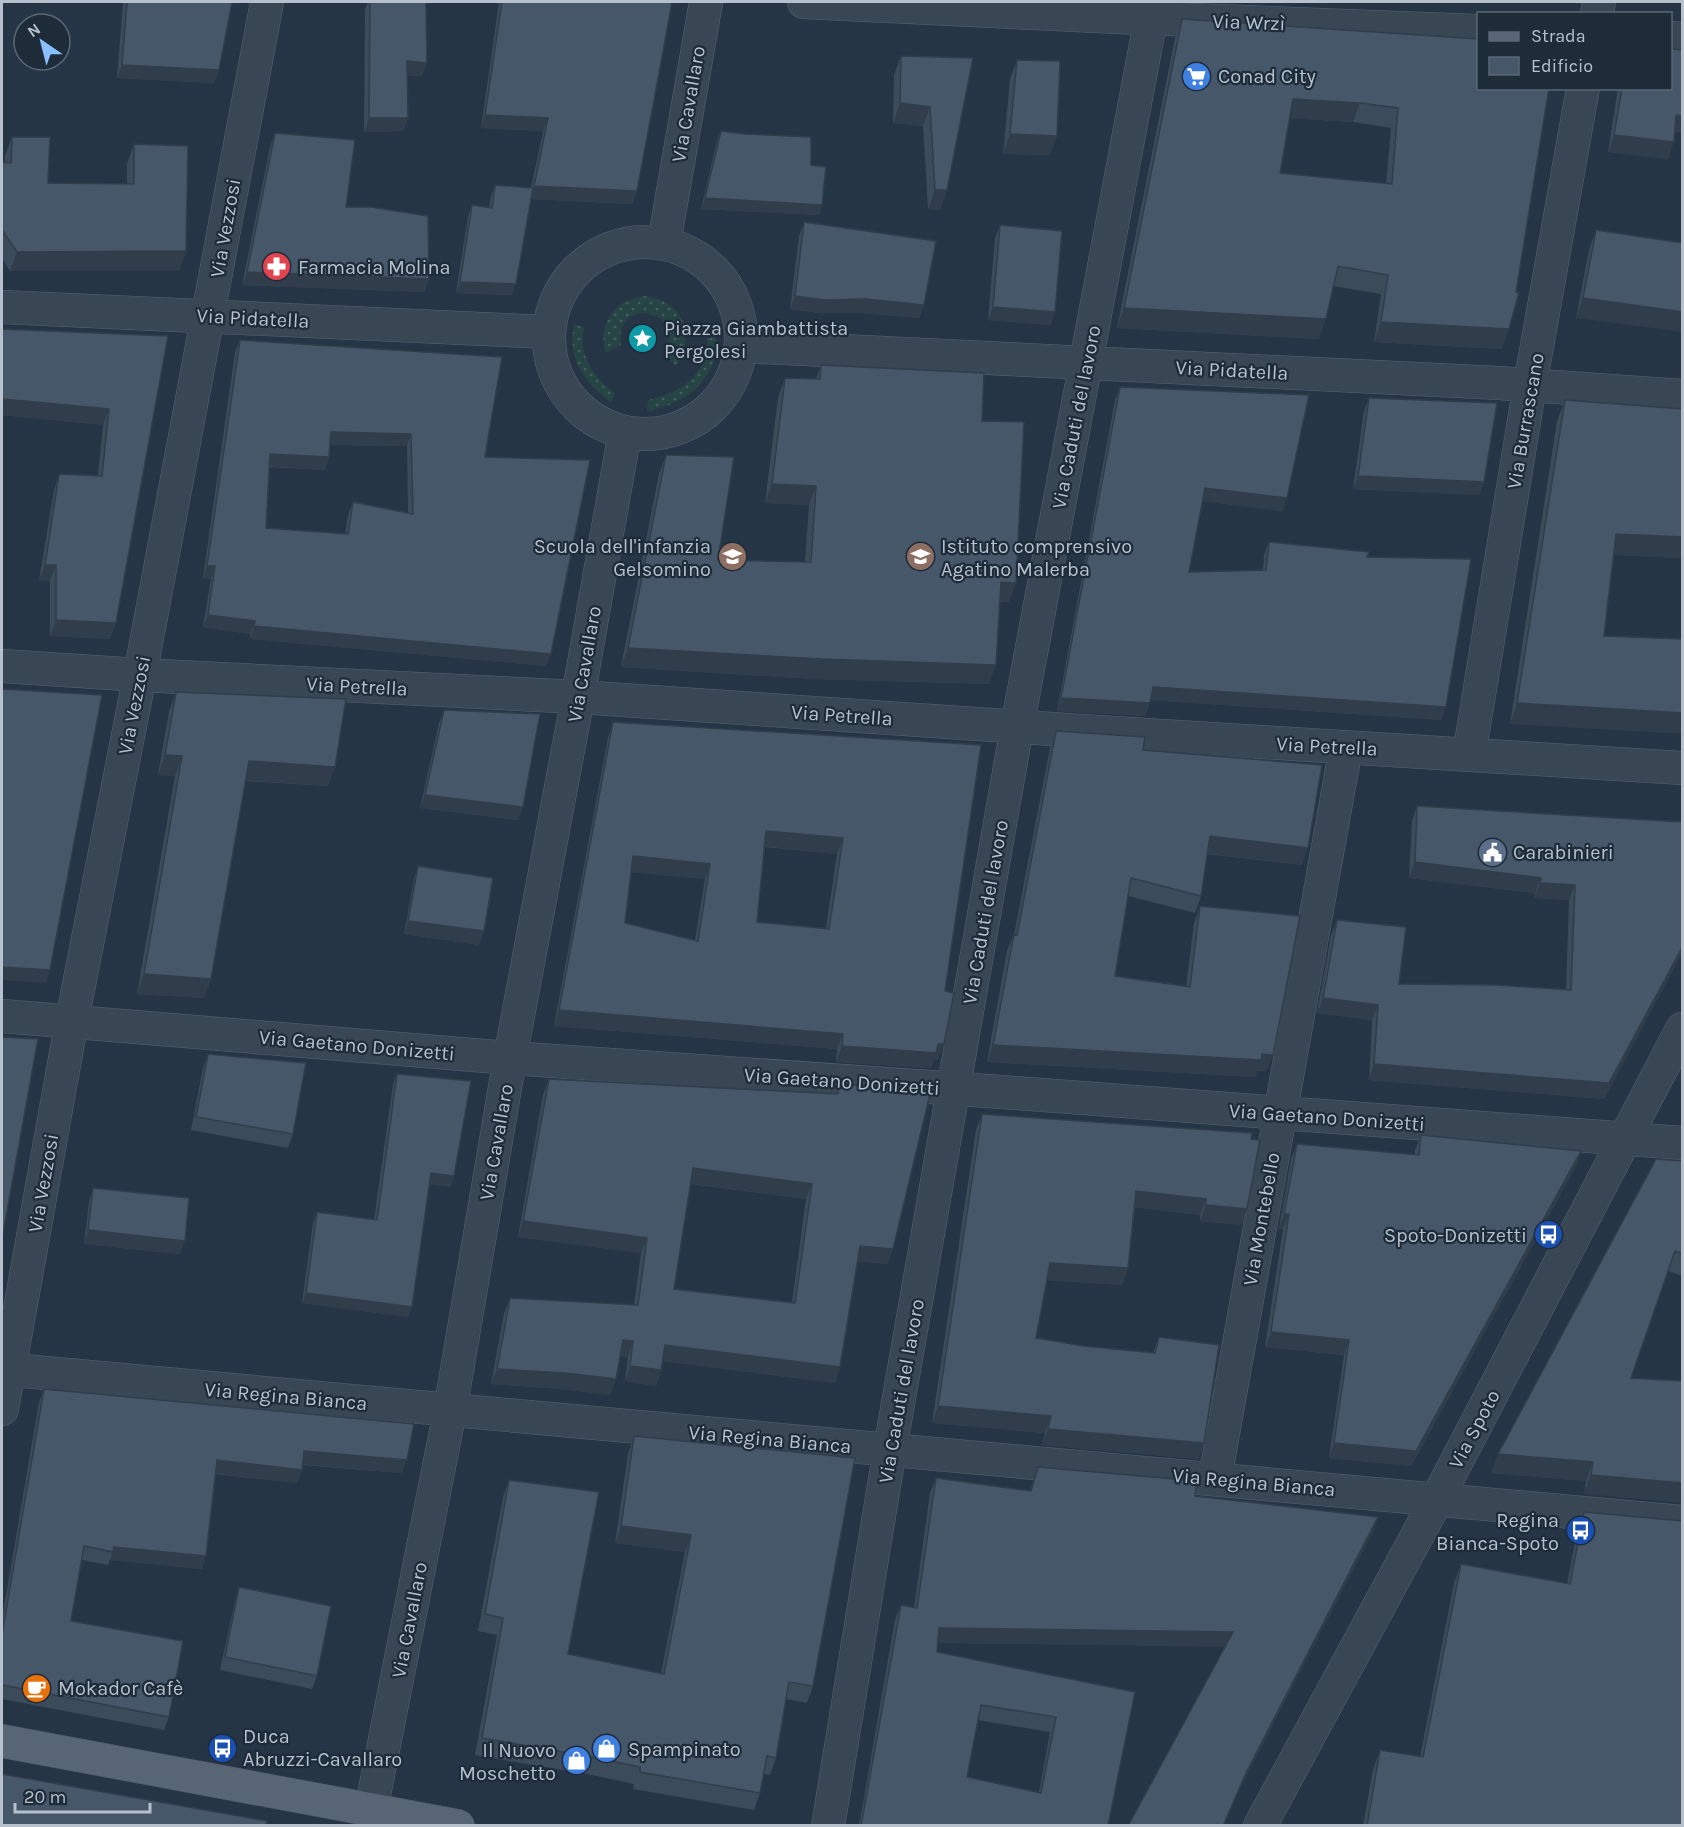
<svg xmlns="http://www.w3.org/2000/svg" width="1684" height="1827" font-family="Karla,sans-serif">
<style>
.grass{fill:url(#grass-dots)}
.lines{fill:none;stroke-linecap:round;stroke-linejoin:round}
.minor-casing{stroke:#586471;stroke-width:34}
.major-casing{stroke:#465260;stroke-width:34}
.minor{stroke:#394654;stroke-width:33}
.major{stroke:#576574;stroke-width:33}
.wall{fill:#3c4b5a;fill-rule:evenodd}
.shaded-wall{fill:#313d4a}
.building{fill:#465769;stroke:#313d4a;stroke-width:1.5;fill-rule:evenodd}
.labels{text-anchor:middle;stroke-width:4.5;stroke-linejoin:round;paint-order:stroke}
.street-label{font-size:20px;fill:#b7c1cd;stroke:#1e2b39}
.poi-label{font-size:20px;fill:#b7c1cd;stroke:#1e2b39;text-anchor:start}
</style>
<defs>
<pattern id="grass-dots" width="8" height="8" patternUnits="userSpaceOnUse" patternTransform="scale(1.5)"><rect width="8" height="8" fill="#274445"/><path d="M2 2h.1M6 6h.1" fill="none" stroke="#445d5f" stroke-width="1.8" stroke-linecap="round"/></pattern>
</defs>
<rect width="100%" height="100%" fill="#253545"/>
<path class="grass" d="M643,296C681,299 698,333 676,366L664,353C689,309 613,295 621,345L606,353C596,325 615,300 643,296Z
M574,324L584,327C578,355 593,377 615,393L611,402C584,383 567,359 574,324Z
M716,337C720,379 684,405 647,411L648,400C678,395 710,373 707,338Z"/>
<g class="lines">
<defs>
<path id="minor" d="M804,2L1117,17L1478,31
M1597,14L1599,2
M1670,38L1682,39
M549 338a96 96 0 1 1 192 0a96 96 0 1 1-192 0Z
M664,243L706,2
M2,307L548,332
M741,346L1499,383L1682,396
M2,666L140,675L578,697L1066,730L1682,768
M1469,755L1530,385L1583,88
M2,1016L510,1058L1002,1092L1682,1143
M2,1369L1682,1522
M2,1409L72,1020L140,675L267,2
M1215,1478L1346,747
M371,1810L450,1411L510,1058L578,697L625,432
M828,1826L890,1449L1017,727L1154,2
M1260,1826L1437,1499L1682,1029"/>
<path id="major" d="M2,1741L458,1826"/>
</defs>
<use href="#minor" class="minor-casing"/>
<use href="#major" class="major-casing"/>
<use href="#minor" class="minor"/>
<use href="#major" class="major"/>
</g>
<path class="wall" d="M123,2H232L219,70L214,83L117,78Z
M368,2H426L422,76L407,75L404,131L364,132L365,9Z
M499,2H672L637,191L632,204L531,199L512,295L456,293L468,216L472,205L489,208L491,196L495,185L531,188L543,131L481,128Z
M1182,19L1479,39L1502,349L1374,342L1381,294L1333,286L1319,339L1117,328L1175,38ZM1289,118L1353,122L1391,128L1386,184L1280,173Z
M901,56L973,58L947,190L940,210L928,209L923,126L893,123L894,75Z
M1017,60L1050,155L1003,154L1010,79Z
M1618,88H1671L1675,132L1668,159L1608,152Z
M721,131L745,134L811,165L822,205L819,215L701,209L717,141Z
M275,133L346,207L429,279L424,292L242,285L270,147Z
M12,137L48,183L127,184V163L134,144L186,251L179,271H10L2,259V162H5V156Z
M804,222L924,305L919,318L862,313H819L790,309L799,236Z
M1000,225L1055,312L1050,325L988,320L995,238Z
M1596,230L1683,243L1576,318L1589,250Z
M168,336L110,639L50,636V581H39L54,490L59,474L98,475L103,425L2,415Z
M240,340L485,457L546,666L250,639V634L203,627L211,579L203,578L235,352ZM330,445L407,446L408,513L353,502L348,515L345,534L266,528L269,467L325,470L329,457Z
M821,365L982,421L1009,602H1000L989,684L814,679L621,667L659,474L666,455L718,560L805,562L809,505L765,503L778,397L785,378L816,379Z
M1120,387L1287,498L1282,511L1203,501L1189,572L1263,570L1264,555L1269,542L1367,557L1446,707L1441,720L1151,700L1145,716L1057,711L1115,400Z
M1369,398L1484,482L1479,495L1353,489L1364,411Z
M1565,400L1683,409V558L1614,555L1604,636L1510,724L1557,421Z
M176,692L328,786L245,781L211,979L204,998L137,994L175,776L158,775L169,712Z
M444,710L523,807L518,820L420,808L439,723Z
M613,722L981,745L945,991L938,1060L934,1059L931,1068L836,1062L837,1049L554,1026L608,738ZM765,847L837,854L826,928L757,922ZM631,872L705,879L695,940L625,923Z
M1056,731L1143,750L1302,865L1207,854L1201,896L1195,913L1128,896L1115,976L1186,986L1194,923L1200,906L1267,1071H1257L1255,1077L987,1062L1007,951L1014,934V935L1050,748Z
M1417,806L1683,822V951L1604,1099L1369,1080L1372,1020L1317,1013L1331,936L1337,920L1399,984L1566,989L1569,900L1534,898L1535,893L1409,878L1412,821Z
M418,866L484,931L479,945L404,934L414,879Z
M208,1054L293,1134L288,1148L191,1130L203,1068Z
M397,1074L451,1187L429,1184L408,1317L302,1303L313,1223L317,1212L374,1220L393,1084Z
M549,1079L835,1094L839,1084L893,1249L887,1264L858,1261L840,1367L835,1383L663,1361L661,1370L656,1386L625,1381L628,1357L620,1356L616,1379L610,1395L561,1389L491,1384L504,1313L510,1298L634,1305L641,1253L518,1237L543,1095ZM691,1184L806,1199L792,1302L674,1289Z
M982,1114L1247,1209L1241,1225L1200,1221V1215L1135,1207L1128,1268L1122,1285L1047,1280L1036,1338L1084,1346L1153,1353L1159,1337L1204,1443L1198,1459L1042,1445L1045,1433L932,1423L976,1130Z
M1421,1135L1581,1151L1576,1166L1411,1466L1329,1458L1344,1355L1265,1347L1283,1229H1279L1291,1159L1297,1144L1415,1155V1150Z
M1683,1161V1276L1668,1271L1584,1494L1586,1481L1491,1473Z
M93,1188L180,1254L84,1244L89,1202Z
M44,1389L402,1473L302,1465V1470L297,1483L216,1474L206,1556L202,1569L110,1560L108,1565L82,1560L71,1621L169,1717L164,1730L2,1699V1619L39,1402Z
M634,1436L813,1686L807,1703L786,1699L776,1758L770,1775L764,1774L760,1793L754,1810L633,1789L634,1784L592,1775L475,1755L497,1635L478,1631L503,1497L509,1480L568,1654L661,1673L685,1552L615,1543L628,1454Z
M1038,1467L1195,1496L1378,1517L1373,1531L1240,1788L1225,1646L938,1643L937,1652L1135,1692L1108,1826H859L895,1620L901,1605L914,1608L930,1493L936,1478L1030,1491ZM978,1720L1050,1732L1039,1792L967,1777Z
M1584,1512L1683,1826H1363L1373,1769L1380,1750L1420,1757L1454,1583L1461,1564L1567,1584L1577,1531Z
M239,1587L317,1676L312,1689L220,1670L235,1601Z"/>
<path class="shaded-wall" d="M407,61L427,63L422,76L402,75Z
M122,65L219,70L214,83L117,78Z
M1293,99L1360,103L1353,122L1286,118Z
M900,103L930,107L923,126L893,123Z
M485,115L548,118L543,131L481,128Z
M1676,115L1683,116V133L1670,132Z
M369,118H408L404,131L364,132Z
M1010,134L1057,136L1050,155L1003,154Z
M1614,135L1674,142L1668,159L1608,152Z
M534,186L637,191L632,204L529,199Z
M935,190H947L940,210L928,209Z
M705,198L822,205L819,215L701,209Z
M186,251L179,271H10L17,252Z
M247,272L429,279L424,292L242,285Z
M460,282L516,284L512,295L456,293Z
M795,296L866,299L924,305L919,318L862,313H819L790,309Z
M1583,298L1683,312V332L1576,318Z
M993,307L1055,312L1050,325L988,320Z
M1124,308L1326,319L1319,339L1117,328Z
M1381,322L1509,329L1502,349L1374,342Z
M2,399L109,409L103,425L2,415Z
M331,432L411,434L407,446L327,445Z
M270,454L329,457L325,470L265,466Z
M1358,476L1484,482L1479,495L1353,489Z
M772,484L816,486L809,505L765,503Z
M1205,488L1287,498L1282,511L1200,501Z
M1616,534L1683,537V558L1608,555Z
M45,565H56L50,581H39Z
M207,566H215L211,579L203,578Z
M1001,582L1016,583L1009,602H994Z
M208,615L255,621L250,634L203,627Z
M56,620L116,623L110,639L50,636Z
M254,626L551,654L546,666L250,639Z
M628,648L996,665L989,684L814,679L621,667Z
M1153,687L1446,707L1441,720L1148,700Z
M1061,698L1150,703L1145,716L1057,711Z
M1517,703L1683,713V734L1510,724Z
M165,755L182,756L175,776L158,775Z
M249,761L335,767L328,786L242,780Z
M425,795L523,807L518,820L420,808Z
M766,831L843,838L837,854L761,846Z
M1210,836L1308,848L1302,865L1203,853Z
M633,856L710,864L705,879L628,872Z
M1415,862L1541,878L1535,893L1409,878Z
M1540,883L1575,885L1569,900L1534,898Z
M408,921L484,931L479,945L404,934Z
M1683,946V951L1604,1099L1369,1080L1374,1064Z
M2,967L50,970L46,983L2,980Z
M144,974L211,979L204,998L137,994Z
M1323,998L1378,1005L1372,1020L1317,1013Z
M559,1010L843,1034L837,1049L554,1026Z
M938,1044H944L938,1060L934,1059L931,1068L836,1062L842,1046Z
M993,1045L1262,1054L1273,1055L1267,1071H1257L1255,1077L987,1062Z
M1581,1151L1576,1166L1411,1466L1329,1458L1334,1443Z
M693,1168L812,1184L806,1199L687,1183Z
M431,1173L454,1176L451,1187L427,1184Z
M1136,1191L1206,1199L1200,1215L1130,1207Z
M1206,1205L1247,1209L1241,1225L1200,1221Z
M1284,1214H1289L1283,1229H1279Z
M523,1221L647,1238L641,1253L518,1237Z
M88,1230L185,1241L180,1254L84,1244Z
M860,1246L893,1249L887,1264L854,1261Z
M1050,1263L1128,1268L1122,1285L1044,1280Z
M306,1293L412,1307L408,1317L302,1303Z
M1271,1332L1349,1340L1344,1355L1265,1347Z
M623,1340L633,1341L628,1357L618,1355Z
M665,1345L840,1367L835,1383L660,1361Z
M630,1366L661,1370L656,1386L625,1381Z
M497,1369L566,1373L616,1379L610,1395L561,1389L491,1384Z
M938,1406L1051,1416L1045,1433L932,1423Z
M1048,1429L1204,1443L1198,1459L1042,1445Z
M304,1451L407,1460L402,1473L299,1464Z
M1498,1454L1593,1462L1586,1481L1491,1473Z
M217,1460L302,1470L297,1483L213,1473Z
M1591,1475L1683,1483V1503L1584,1494Z
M1378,1517L1373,1531L1240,1788L1224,1826H1223L1246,1773Z
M621,1526L691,1535L685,1552L615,1543Z
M114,1547L206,1556L202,1569L110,1560Z
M939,1628L1233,1632L1228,1647L934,1643Z"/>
<path class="building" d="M127,2H232L219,70L122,65Z
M370,2H426L427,63L407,61L408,118H369Z
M502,2H672L663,52L637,191L534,186L548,118L485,115Z
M1182,19L1479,39V88H1549L1516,292H1519L1509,329L1381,322L1388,275L1338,266L1326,319L1124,308ZM1293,99L1360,103L1398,108L1392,184L1280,173Z
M1671,49L1683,50V116L1676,115L1674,142L1614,135L1622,88H1671Z
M901,56L973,58L947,190H935L930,107L900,103Z
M1017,60L1060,61L1057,136L1010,134Z
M721,131L745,134L811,137V165L826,167L822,205L705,198Z
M275,133L355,140L346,207H371L428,216L429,279L247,272Z
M12,137H50L48,183L134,184V144L188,146L186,251L17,252L2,230V162L11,163Z
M495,185L533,188L516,284L460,282L472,205L492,208Z
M804,222L936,241L924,305L866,299L824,300L795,296Z
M1000,225L1062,231L1055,312L993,307Z
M1596,230L1683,243V312L1583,298Z
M2,329L168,336L116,623L56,620V565H45L59,474L102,476L109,409L2,399Z
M240,340L502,357L485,457L590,460L551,654L254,626L255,621L208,615L215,566H207ZM331,432L411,434L413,514L353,502L348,534L266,528L270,454L329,457Z
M821,365L984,373L982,421L1024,422L1016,583L1001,582L996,665L821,659L628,648L666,455L734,457L718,560L811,562L816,486L772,484L785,378L820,379Z
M1120,387L1309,395L1287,498L1205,488L1189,572L1266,570L1269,542L1369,552L1367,557L1471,559L1446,707L1153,687L1150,703L1061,698Z
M1369,398L1497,403L1484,482L1358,476Z
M1565,400L1683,409V537L1616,534L1604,636L1683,639V713L1517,703Z
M2,689L102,695L50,970L2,967Z
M176,692L346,699L335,767L249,761L211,979L144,974L182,756L165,755Z
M444,710L540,714L523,807L425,795Z
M613,722L981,745L945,991L954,993L944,1044H938L936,1053L842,1046L843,1034L559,1010ZM766,831L843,838L829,929L757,922ZM633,856L710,864L698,941L625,923Z
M1056,731L1145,737L1143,750L1322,765L1308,848L1210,836L1201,896L1131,878L1115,976L1190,987L1200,906L1300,916L1273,1055L1262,1054L1261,1060L993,1045L1014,934L1017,935Z
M1417,806L1683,822V946L1609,1083L1374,1064L1378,1005L1323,998L1337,920L1406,927L1399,984L1496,985L1571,990L1575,885L1540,883L1541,878L1415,862Z
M418,866L493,878L484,931L408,921Z
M2,1037L38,1039L2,1239Z
M208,1054L306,1063L293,1134L196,1117Z
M397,1074L471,1081L454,1176L431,1173L412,1307L306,1293L317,1212L377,1220Z
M549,1079L838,1094L839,1084L931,1090L893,1249L860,1246L840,1367L665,1345L661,1370L630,1366L633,1341L623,1340L616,1379L566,1373L497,1369L510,1298L638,1305L647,1238L523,1221ZM693,1168L812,1184L795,1303L674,1289Z
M982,1114L1252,1133L1251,1139L1260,1140L1247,1209L1206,1205V1199L1136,1191L1128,1268L1050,1263L1036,1338L1084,1346L1155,1353L1159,1337L1219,1345L1204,1443L1048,1429L1051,1416L938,1406Z
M1421,1135L1581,1151L1416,1451L1334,1443L1349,1340L1271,1332L1289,1214H1284L1297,1144L1419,1155Z
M1656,1159L1683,1161V1254L1675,1251L1631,1378L1683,1381V1483L1591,1475L1593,1462L1498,1454Z
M93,1188L189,1198L185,1241L88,1230Z
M44,1389L414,1424L407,1460L304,1451L302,1470L217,1460L206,1556L114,1547L113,1552L84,1546L71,1621L183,1641L169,1717L2,1685V1634Z
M634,1436L855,1458L813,1686L789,1682L776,1758L767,1756L760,1793L640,1772V1767L598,1758L482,1738L503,1618L485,1614L509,1480L599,1492L568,1654L664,1674L691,1535L621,1526Z
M1038,1467L1197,1481L1195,1496L1378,1517L1246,1773L1223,1826H1128L1233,1632L939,1628L937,1652L1135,1692L1108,1826H861L901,1605L917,1608L936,1478L1031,1491ZM981,1705L1056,1717L1041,1793L967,1777Z
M1584,1512L1683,1521V1826H1367L1380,1750L1423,1757L1461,1564L1570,1584Z
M239,1587L331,1606L317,1676L225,1657Z
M2,1774L267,1821L266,1826H2Z"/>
<defs>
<symbol id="supermarket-disc" viewBox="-11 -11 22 22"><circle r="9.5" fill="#3f7fe0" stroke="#1e2b39"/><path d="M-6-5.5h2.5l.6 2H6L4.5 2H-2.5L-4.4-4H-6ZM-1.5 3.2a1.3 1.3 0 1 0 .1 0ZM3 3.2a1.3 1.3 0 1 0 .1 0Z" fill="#fff"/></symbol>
<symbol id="pharmacy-disc" viewBox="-11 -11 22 22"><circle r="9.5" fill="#e0444e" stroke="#1e2b39"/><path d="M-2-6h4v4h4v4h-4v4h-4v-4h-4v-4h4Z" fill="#fff"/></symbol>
<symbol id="sight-disc" viewBox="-11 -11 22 22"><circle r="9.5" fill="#0f9aa8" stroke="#1e2b39"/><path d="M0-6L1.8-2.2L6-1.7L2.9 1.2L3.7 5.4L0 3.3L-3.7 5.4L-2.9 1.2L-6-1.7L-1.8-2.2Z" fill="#fff"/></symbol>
<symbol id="school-disc" viewBox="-11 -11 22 22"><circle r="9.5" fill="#8d6e63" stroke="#1e2b39"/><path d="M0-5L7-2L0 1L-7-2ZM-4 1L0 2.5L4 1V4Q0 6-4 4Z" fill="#fff"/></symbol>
<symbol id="civic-disc" viewBox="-11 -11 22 22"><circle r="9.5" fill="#5c6f8a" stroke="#1e2b39"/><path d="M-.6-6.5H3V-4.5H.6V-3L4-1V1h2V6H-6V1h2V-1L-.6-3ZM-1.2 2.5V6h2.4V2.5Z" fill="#fff"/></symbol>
<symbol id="bus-disc" viewBox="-11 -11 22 22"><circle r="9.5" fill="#1a4fb4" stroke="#1e2b39"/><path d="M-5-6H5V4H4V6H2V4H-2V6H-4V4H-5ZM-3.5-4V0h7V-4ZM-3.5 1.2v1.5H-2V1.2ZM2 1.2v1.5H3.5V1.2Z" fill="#fff"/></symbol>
<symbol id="cafe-disc" viewBox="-11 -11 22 22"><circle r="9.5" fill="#e8710a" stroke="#1e2b39"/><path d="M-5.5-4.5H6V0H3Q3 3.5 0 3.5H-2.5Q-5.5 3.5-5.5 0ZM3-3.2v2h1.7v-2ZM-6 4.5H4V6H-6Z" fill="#fff"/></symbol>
<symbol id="shop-disc" viewBox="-11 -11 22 22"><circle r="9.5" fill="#3f7fe0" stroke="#1e2b39"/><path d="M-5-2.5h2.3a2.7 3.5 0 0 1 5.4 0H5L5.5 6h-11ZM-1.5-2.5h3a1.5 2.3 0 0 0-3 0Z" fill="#fff"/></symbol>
</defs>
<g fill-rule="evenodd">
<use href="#supermarket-disc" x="1180" y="60" width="33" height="33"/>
<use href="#pharmacy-disc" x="260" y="250" width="33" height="33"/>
<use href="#sight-disc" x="626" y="322" width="33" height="33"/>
<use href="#school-disc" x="716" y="540" width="33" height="33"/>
<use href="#school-disc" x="904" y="540" width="33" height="33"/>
<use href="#civic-disc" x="1476" y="836" width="33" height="33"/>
<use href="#bus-disc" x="1532" y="1218" width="33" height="33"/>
<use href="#bus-disc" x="1564" y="1514" width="33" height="33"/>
<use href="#cafe-disc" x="20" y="1672" width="33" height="33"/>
<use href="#bus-disc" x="206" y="1732" width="33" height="33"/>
<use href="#shop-disc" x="590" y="1732" width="33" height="33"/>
<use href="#shop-disc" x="560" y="1744" width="33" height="33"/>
</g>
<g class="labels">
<g class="street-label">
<text transform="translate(1249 22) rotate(2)" y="7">Via Wrzì</text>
<text transform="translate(688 104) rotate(-80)" y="7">Via Cavallaro</text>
<text transform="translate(225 228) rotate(-80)" y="7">Via Vezzosi</text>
<text transform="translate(253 318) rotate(3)" y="7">Via Pidatella</text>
<text transform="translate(1232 370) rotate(3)" y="7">Via Pidatella</text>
<text transform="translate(1076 417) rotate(-79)" y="7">Via Caduti del lavoro</text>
<text transform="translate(1525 421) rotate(-80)" y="7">Via Burrascano</text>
<text transform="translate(584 664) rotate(-80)" y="7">Via Cavallaro</text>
<text transform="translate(357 686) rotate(3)" y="7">Via Petrella</text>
<text transform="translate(134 705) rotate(-79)" y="7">Via Vezzosi</text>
<text transform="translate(842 715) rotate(4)" y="7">Via Petrella</text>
<text transform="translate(1327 746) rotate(3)" y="7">Via Petrella</text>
<text transform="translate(985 912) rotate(-80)" y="7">Via Caduti del lavoro</text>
<text transform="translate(357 1045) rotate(5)" y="7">Via Gaetano Donizetti</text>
<text transform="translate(842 1081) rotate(4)" y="7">Via Gaetano Donizetti</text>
<text transform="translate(1327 1117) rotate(4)" y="7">Via Gaetano Donizetti</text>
<text transform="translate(496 1142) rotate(-80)" y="7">Via Cavallaro</text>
<text transform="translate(43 1183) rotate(-80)" y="7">Via Vezzosi</text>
<text transform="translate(1261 1219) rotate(-80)" y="7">Via Montebello</text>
<text transform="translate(901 1391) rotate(-80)" y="7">Via Caduti del lavoro</text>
<text transform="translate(286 1396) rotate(5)" y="7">Via Regina Bianca</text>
<text transform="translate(1474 1429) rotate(-62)" y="7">Via Spoto</text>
<text transform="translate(770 1439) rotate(5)" y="7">Via Regina Bianca</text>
<text transform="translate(1254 1482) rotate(5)" y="7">Via Regina Bianca</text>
<text transform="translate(409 1620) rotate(-79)" y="7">Via Cavallaro</text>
</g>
<g class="poi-label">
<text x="1218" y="83">Conad City</text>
<text x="298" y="274">Farmacia Molina</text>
<text x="664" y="335">Piazza Giambattista<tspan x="664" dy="23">Pergolesi</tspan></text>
<text x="711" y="553" text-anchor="end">Scuola dell'infanzia<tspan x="711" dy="23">Gelsomino</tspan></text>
<text x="941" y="553">Istituto comprensivo<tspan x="941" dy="23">Agatino Malerba</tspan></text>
<text x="1513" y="859">Carabinieri</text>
<text x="1527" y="1242" text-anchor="end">Spoto-Donizetti</text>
<text x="1559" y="1527" text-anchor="end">Regina<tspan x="1559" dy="23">Bianca-Spoto</tspan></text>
<text x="58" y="1695">Mokador Cafè</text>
<text x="243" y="1743">Duca<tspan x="243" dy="23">Abruzzi-Cavallaro</tspan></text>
<text x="628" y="1756">Spampinato</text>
<text x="556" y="1757" text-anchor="end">Il Nuovo<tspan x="556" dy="23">Moschetto</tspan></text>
</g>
</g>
<rect width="1684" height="1827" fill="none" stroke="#b7c1cd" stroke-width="6"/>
<rect x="1477" y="12" width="195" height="78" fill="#1e2b39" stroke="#5b6774" stroke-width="1.5"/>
<rect x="1489" y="32" width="30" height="9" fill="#576574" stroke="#5b6774" stroke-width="1.5"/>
<text x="1531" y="42" font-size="18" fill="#b7c1cd">Strada</text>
<rect x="1489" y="57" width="30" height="18" fill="#465769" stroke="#5b6774" stroke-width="1.5"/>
<text x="1531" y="72" font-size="18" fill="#b7c1cd">Edificio</text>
<g transform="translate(42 42) rotate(325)"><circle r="28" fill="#1e2b39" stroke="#5b6774" stroke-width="1.5"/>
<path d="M0-4.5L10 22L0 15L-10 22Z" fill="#8ac0ff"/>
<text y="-9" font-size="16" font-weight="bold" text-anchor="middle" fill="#b7c1cd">N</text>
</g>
<path d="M15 1803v9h135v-9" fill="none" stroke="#b7c1cd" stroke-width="3"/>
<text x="24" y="1803" font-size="18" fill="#b7c1cd" stroke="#1e2b39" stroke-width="4.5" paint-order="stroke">20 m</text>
</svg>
